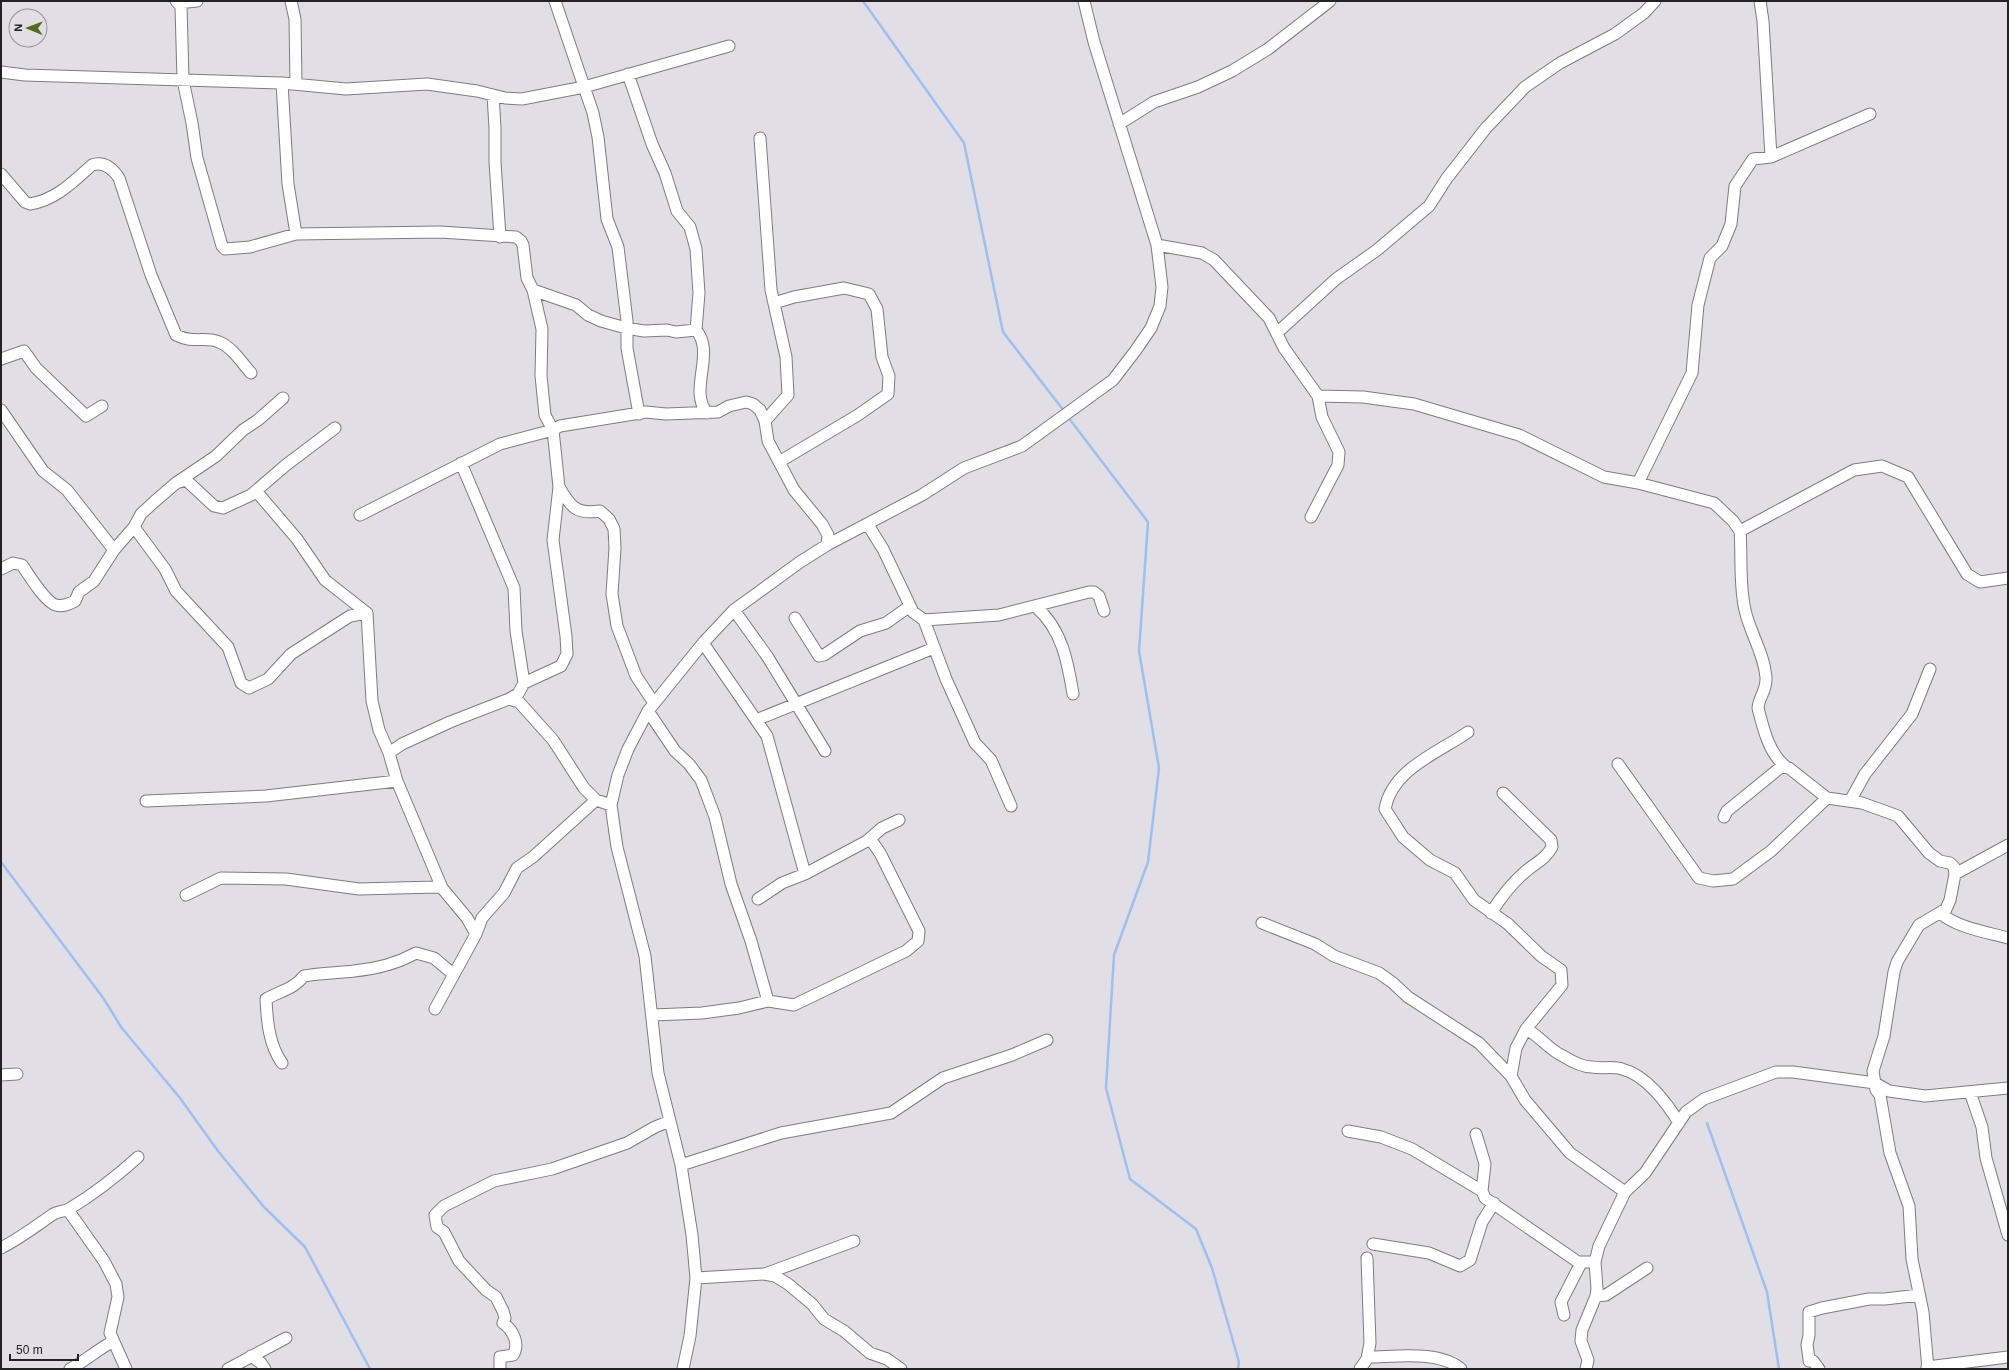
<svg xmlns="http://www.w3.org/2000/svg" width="2009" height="1370" font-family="Arial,sans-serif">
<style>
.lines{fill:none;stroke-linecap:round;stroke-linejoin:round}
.stream{stroke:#9ebfef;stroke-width:2.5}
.minor-casing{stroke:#7f7c81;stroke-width:13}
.minor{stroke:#fff;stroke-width:11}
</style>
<rect width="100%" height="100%" fill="#e2dee5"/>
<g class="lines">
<path class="stream" d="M863,1L964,143L1003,332L1064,411
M1068,417L1148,522L1139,651L1159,768L1148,862L1114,955L1106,1088L1130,1179L1196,1229L1212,1268L1239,1362L1238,1369
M1,862L104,999L121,1027L180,1098L218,1151L264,1207L305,1247L370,1369
M1707,1123L1767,1292L1779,1369"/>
<defs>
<path id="minor" d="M176,1L181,6L183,80L192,123L197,158L222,246L225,249L250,247L296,234L440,232L516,237L521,241L523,245L527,278L533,290L576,305L588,315L601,321L626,328L644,331L667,330L676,332L696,330C716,353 688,390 707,413
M291,1L295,19L296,84
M555,1L593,113L598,137L607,219L618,247L627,321V348L639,414
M1760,1L1763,21L1771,157
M178,3L197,1
M1,72L25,75L282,83L346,89L427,84L477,91L505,98L522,99L584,87L729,46
M628,74L652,144L665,173L677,211L690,227L696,249L699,293L696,330
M282,83L288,184L296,234
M493,95L495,128V162L500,237
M1119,124L1154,102L1198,87L1232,71L1268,49L1330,1
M760,138L771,290L786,357L788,395L765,421
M1,174L25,202L30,204C56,200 74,181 92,165C104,161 113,169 119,178L151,275L176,335C193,344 206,336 219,342C232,347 242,363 251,373
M1157,245L1202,253L1214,260L1269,318L1284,348L1318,396L1322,417L1339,452L1338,465L1311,517
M774,303L794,297L844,288L869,294L877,309L882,357L889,376L888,394L858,415L779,462
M1278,332L1336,279L1377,250L1429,206L1447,178L1486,128L1525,87L1560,63L1615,34L1644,13L1655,1
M1,359L24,351L36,368L86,416L102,406
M1318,396L1363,397L1414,404L1519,435L1604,477L1638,483L1714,503L1733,521L1740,531C1742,557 1739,584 1745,610C1750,633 1764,653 1766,677C1767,691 1759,696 1758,708C1763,728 1769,753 1785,766
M1,410L43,471L67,490L114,550
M461,463L514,588L516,631L524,683L518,694L509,699
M176,483L186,480L214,506L223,508L251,495L286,465L335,428
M1638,483L1692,373L1698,305L1710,258L1722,246L1731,224L1735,186L1753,159L1771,157L1870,114
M559,487C570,506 576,515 600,511L609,519L614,529L615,548L612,594L617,626L636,676L654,703
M256,491L297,539L325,580L367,613
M360,515L500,444L553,430L560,426L646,412L666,414L718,412L729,406L746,402L753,404L760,410L765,421L768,441L794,490L822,524L828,535L827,545
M868,525L883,549L913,612L924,620L999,615L1089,592H1094L1099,596L1104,611
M134,527L165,569L176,591L228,647L241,683L249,688L268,679L291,654L350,616L367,613
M1740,531L1854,470L1882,466L1908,477L1967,574L1980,582L2008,578
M1,569L13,563L22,565C29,575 45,602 56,605C63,607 69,604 75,601L79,592L94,581L114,550L134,527L141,514L154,502L176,483L216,456L243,430L258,420L283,398
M1036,607C1062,629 1068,663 1073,694
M734,610L767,656L825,751
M367,613L372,701L379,730L389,753L397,781L442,888L467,918L476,934
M795,618L819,656L824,655L860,631L886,623L910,606
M924,620L946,679L975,743L991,760L1011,806
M703,643L767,736L805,874
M524,683L561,666L567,654L566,636L553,540L559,487L553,430L545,415L541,376L542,329L533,290
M648,711L675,751L689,764L701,780L715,817L731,884L751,941L768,1001
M756,720L934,648
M1468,732C1438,753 1392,769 1385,809L1403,837L1430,860L1455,873L1474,900L1508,924L1541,956L1561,970L1562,985L1526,1029
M389,753L402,744L450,722L509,699L519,702L553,740L584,788L596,800L611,805
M1618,764L1699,878L1713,881L1733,879L1771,851L1827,798
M146,801L266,796L397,781
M1850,801L1865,774L1912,714L1930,669
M1724,817L1727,811L1781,767L1789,768L1827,798L1862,803L1898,816L1929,853L1940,861L1950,863L1954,867L1955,874L1950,900L1946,909L1919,925L1897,962L1894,972L1884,1036L1873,1071L1876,1090L1880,1095L1890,1153L1909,1206L1912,1259L1923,1312L1928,1369
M1955,874L2008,845
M186,895L221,878L286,879L359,889L436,887L442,888
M758,899L782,883L805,874L867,841L882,828L899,820
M1491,913C1501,897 1511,884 1525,872C1535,863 1545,860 1552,847L1551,840L1503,793
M1940,913C1958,928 1986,932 2008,938
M1262,923L1315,944L1334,956L1379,973L1393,983L1408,997L1479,1043L1511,1076L1516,1048L1526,1029C1540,1036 1549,1050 1563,1056C1571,1061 1583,1067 1592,1067C1602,1069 1613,1066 1622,1069C1646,1075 1667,1103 1679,1123
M435,1009L476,934L482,918L504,893L517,868L533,857L596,800
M653,1015L702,1013L739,1008L768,1001L794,1005L906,951L918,941L919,931L880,853L871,840L867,841
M282,1063C269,1045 267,1021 266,999C280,991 294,989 304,976C321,973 337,973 354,971C375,969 398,963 416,953L434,958L453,974
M1,1075L17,1074
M1511,1076L1525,1100L1570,1153L1625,1192
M1970,1092L1982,1127L1986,1158L2008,1235
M1348,1131L1381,1137L1412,1149L1482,1191
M1476,1134L1485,1164L1482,1191L1485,1198L1578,1262H1595
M681,1165L781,1133L891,1113L943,1078L1012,1055L1047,1040
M68,1210L104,1261L116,1284L118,1297L110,1333L126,1369
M1373,1244L1429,1253L1460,1266L1470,1260L1482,1222L1494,1203
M1,1248C19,1239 36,1226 52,1215C57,1211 64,1212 69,1209C94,1194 117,1176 138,1157
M765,1274L854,1241
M696,1278L764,1274L775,1276L788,1284L812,1304L824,1319L844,1331L870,1353L887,1359L901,1369
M1596,1296L1606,1295L1647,1268
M1564,1315L1561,1302L1581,1263
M251,1356L261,1363L265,1369
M1368,1357C1395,1357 1439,1350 1461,1369
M1927,1367L2008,1357
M70,1369C85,1361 97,1350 112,1342
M228,1369L286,1338
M500,1369V1357L513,1355C520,1344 513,1330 503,1323L505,1318L503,1311L496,1297L486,1290L459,1261L444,1232L437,1227L435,1215L444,1206L494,1181L552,1169L627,1143L655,1127L670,1121
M683,1369L690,1336L696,1278L692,1235L681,1165L658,1073L645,956L617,847L611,805L618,775L628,749L648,711L703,643L734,610L800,562L827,545L922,495L964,468L1022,446L1113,380L1136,350L1151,328L1160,306L1162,287L1157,245L1094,42L1084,1
M1360,1369L1367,1359L1370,1343L1367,1258
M1586,1369L1588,1360L1581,1341L1582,1330L1596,1296L1597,1289L1595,1262L1599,1246L1625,1192L1645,1173L1686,1112L1704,1099L1776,1072H1793L1875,1083L1889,1091L1925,1096L2008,1088
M1819,1369L1813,1361H1809V1359L1807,1345L1809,1335V1312L1822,1308L1869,1299H1885L1919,1295"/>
</defs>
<use href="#minor" class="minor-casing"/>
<use href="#minor" class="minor"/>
</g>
<rect width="2009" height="1370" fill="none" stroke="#232124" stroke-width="4"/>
<g transform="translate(28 28) rotate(271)"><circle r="19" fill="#e2dee5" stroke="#969298"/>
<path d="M0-3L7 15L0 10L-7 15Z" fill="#536b1b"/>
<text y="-6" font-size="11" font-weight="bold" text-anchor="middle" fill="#232124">N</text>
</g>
<path d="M10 1354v6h68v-6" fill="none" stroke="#232124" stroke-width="2"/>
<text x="16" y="1354" font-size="12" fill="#232124" stroke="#e2dee5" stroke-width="3" paint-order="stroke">50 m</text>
</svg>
